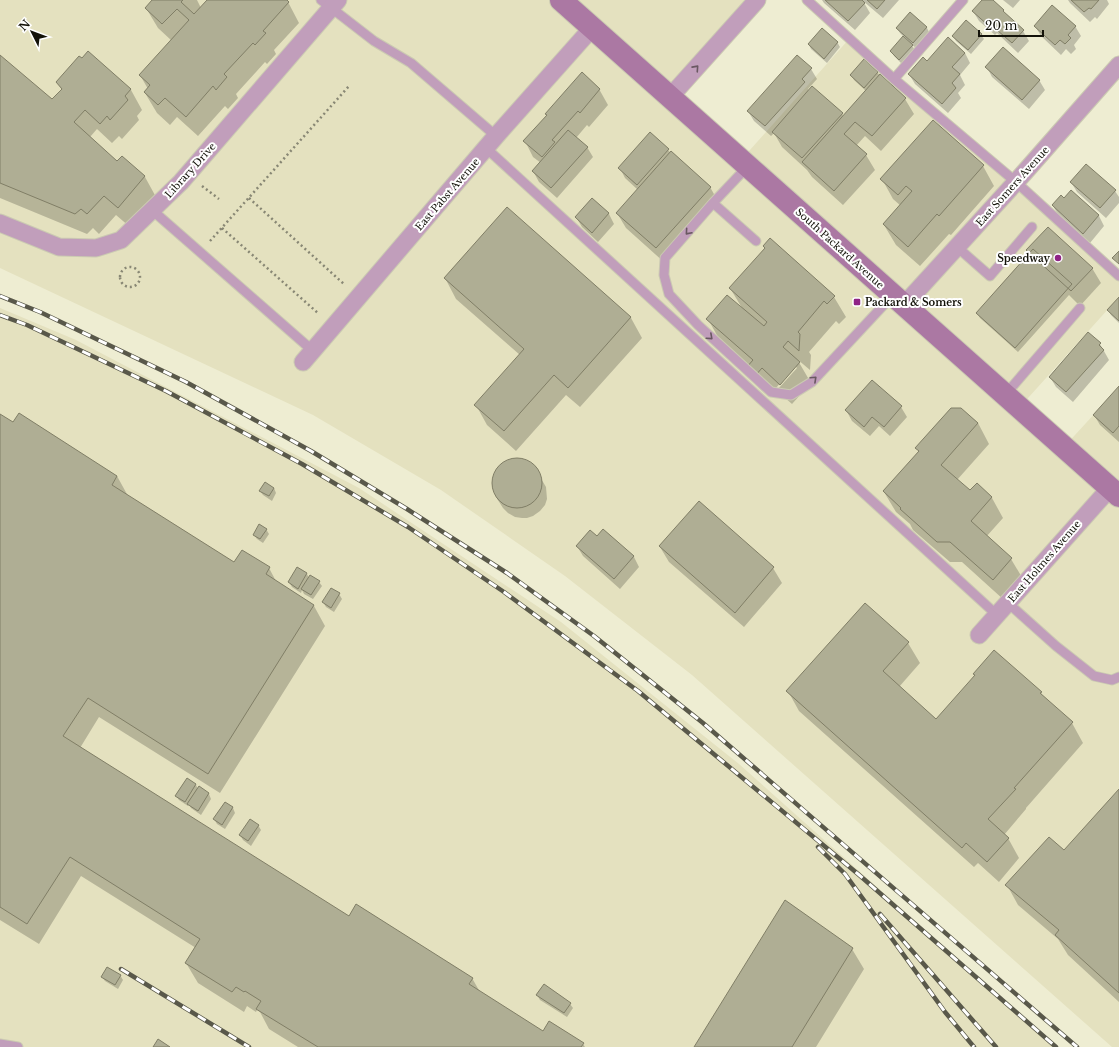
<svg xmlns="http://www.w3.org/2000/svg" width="1119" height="1047" font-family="'Libre Baskerville',serif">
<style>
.built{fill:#e4e1bf}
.shadow{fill:#0003;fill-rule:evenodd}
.building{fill:#afae94;stroke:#807e66}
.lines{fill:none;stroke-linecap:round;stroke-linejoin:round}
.lane-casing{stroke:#cbcab2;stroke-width:11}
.street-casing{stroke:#cbcab2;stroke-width:19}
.secondary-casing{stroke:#cbcab2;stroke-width:24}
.path{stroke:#888774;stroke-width:2.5;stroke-dasharray:2 3;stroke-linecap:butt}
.lane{stroke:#c19ebb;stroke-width:9}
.street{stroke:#c19ebb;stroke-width:17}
.secondary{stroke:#ab78a3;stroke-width:22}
.rail-casing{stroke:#59584a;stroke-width:4.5}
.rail{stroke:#fff;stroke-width:3;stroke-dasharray:9;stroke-linecap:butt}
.oneway{stroke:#6a5862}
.poi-dot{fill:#8f2386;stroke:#fff;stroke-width:1.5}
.labels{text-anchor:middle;stroke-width:4;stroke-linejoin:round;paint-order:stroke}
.street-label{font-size:10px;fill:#131209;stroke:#fff}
.poi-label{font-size:10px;font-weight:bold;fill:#131209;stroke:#fff;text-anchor:end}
</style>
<rect width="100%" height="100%" fill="#eeedd2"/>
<path class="built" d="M0,0H757L670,97L741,160L850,38L1119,276V297L1019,408L1064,447L1119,387V1047H1112L692,675L565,576L441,490L313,415L0,268Z
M0,308L76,340L359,488L561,622L739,764L1056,1047H0Z"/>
<path class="shadow" d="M154,0H197L201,8L208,0H285L288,2L299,23L274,50L276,54L267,64L265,62L236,94L238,98L228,109L225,106L198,136L177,117L170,125L157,113L145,93L148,89L140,75L172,41L158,28L146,8Z
M822,0H899L883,18L863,1L870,13L855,30L824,3Z
M983,0H991L1003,10L1005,15L1023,31L1029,41L1018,53L997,33L995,35L979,21L973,11Z
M1003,0H1020L1013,8Z
M1068,0H1107L1109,4L1097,19L1095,17L1090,22L1070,3Z
M910,13L927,28L929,32L916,48L911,44L915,50L902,64L894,56L891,51L904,37L900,33L897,28Z
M1035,26H1075L1081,36L1074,45L1076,49L1071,54L1066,49L1061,55L1041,36Z
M981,35L984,39L971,54L956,41L953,36Z
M837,42L840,47L827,63L811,49L809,45Z
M88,52L131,90L142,110L137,116L139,120L122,139L119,136L112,143L97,129L90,137L117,162L122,157L145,177L156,197L130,227L116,215L99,234L93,228L87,234L0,198V57L52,101L62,90L57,82L82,60Z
M965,53L970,63L960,75L965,85L958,93L961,98L948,113L915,84L909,74L927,62Z
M797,57L811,69L817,79L808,89L809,91L842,113L843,116L866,91L854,80L851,75L864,60L905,99L914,114L881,151L865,136L856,146L866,155L875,170L843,205L812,177L807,170L782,147L774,133L771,136L754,121L748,111Z
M987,67L1039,80L1045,90L1029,109L992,77Z
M599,89L608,105L589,127L587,125L576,138L587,147L593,157L557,198L539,182L533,171L541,163L533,157L525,141L547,116L546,114Z
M668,150L671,153L710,187L719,203L665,263L626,228L617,213L638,190L625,178L620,168Z
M983,166L994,186L951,235L949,234L920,266L896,245L884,225L901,206L893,199L882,179Z
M1071,182L1115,191L1119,197V203L1106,218L1077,192Z
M1071,192L1099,216L1104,226L1090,243L1059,216L1053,206L1064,200Z
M592,199L609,214L614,224L598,242L582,227L576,217Z
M507,208L631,318L642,338L580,407L566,395L516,451L487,425L476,405L520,355L456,299L445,278Z
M1028,250L1092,268L1101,283L1080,306L1069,295L1018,352L980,318L977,313L1030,254Z
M730,288L834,297L846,317L839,324L836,321L809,352L811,355L810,370L797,359L811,383L792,404L774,388L767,395L759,388L747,368L749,366L719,339L708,319L742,308ZM795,366L797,368L778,389L776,388Z
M1119,298V323L1111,315L1108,310Z
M1088,333L1100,344L1109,360L1073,402L1056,387L1050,377Z
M1119,387V442L1100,425L1094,415Z
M901,407L907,417L890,436L879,426L870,436L852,421L846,410Z
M961,409L978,423L989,444L957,480L971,492L977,485L992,498L1003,518L986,537L1011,559L1023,579L1004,600L962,562H950L913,530L910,524L896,512L884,492L919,452L917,448Z
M0,415L14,424L117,476L128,496L234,563L269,568L277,583L314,606L325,626L220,793L99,717L80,748L349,917L472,978L480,992L543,1032L583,1044L585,1047H298L269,1029L260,1012L257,1010L256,1012L247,1006L244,1012L198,983L186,963L196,948L81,876L39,944L0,920Z
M516,459H522L533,465L546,487L547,499L545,505L540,511L533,516L527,518H522L515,517L508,513L503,508L496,497L492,484L495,472L499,466L504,462Z
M274,488L276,493L272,501L263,495L260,491Z
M699,503L773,568L782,583L744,627L669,562L660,547Z
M266,529L269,534L263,543L257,539L254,535Z
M603,531L634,557L639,567L620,589L583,556L577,546L597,538Z
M298,568L307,574L309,578L319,582L322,586L313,599L304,594L302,590L301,593L292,587L289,582Z
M339,594L342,599L334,612L326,607L323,602Z
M865,604L908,643L920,663L899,687L936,720L976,676L994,651L1041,693L1044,698L1072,723L1083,743L1026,808V809L1004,835L1008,838L1019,858L999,882L978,863L974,867L799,711L788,691Z
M187,779L196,785L198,789L199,788L209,794L211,799L201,815L191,808L189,804L188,806L179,800L176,796Z
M1119,790V1002L1068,955L1058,939L1018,905L1007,885L1065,852Z
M225,803L233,808L235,813L225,829L217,824L214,819Z
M258,825L261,830L251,846L243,840L240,835Z
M785,902L852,949L864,969L816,1047H696Z
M120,975L123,980L118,989L105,981L102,977Z
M537,995L570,1004L573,1008L567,1017L540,1000Z"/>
<path class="building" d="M152,0H183L181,2L194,14L207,0H287L289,2L263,31L266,33L255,45L253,43L224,74L227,77L216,90L213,86L186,117L165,98L158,105L144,92L150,85L139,75L189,20L177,9L162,24L145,8Z
M825,0H862L865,3L848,21Z
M867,0H885L877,9Z
M982,0H993L1004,10L1003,11L1024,30L1012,43L990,24L989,26L972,11Z
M1071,0H1099L1091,9L1089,8L1084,12Z
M1052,5L1076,26L1068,35L1071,38L1065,44L1060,40L1055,45L1034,26Z
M910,12L927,27L913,43L896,28Z
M966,20L982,34L968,50L952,36Z
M822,28L838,42L824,59L808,44Z
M903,36L913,45L899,60L890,51Z
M948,37L965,53L952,67L960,74L952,83L956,88L942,104L908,74L923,57L927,61Z
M1003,47L1040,80L1022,100L985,67Z
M88,51L131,89L125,96L128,100L110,120L107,116L100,124L85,110L74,122L117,161L122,156L145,176L118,208L104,196L87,214L81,209L75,214L0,183V55L52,99L62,89L56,82L79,56L82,58Z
M797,55L812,68L802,79L805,82L765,126L747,111Z
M864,59L878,72L864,88L850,75Z
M582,72L600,89L580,113L578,111L552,140L555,142L542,157L523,141L547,115L545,114Z
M880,74L906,98L872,136L855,122L844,134L867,154L834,191L802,162Z
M812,86L843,113L802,158L772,132Z
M933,120L984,165L939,216L937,214L908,247L883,224L912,191L906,186L898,195L880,179Z
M568,130L588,147L551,188L532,171Z
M650,132L669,149L637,185L618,168Z
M671,151L711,187L656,248L616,213Z
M1086,164L1116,190L1100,208L1070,182Z
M1071,190L1099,215L1083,234L1052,205L1061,195L1064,198Z
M592,198L609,213L592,233L575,217Z
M507,207L631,317L568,388L554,375L504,431L474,405L524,349L444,278Z
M1048,227L1093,268L1071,291L1026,250Z
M770,238L835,296L827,304L824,301L798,332L800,334L799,351L788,341L783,347L800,362L780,385L762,368L755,376L746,368L753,360L706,319L727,295L764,326L767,322L729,288L765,248L763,246Z
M1033,249L1072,284L1015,348L976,313Z
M1119,251V264L1112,258Z
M1119,297V321L1107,310Z
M1088,332L1101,343L1099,345L1104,350L1066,392L1049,377Z
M872,380L902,406L884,427L872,417L864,427L845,410Z
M1119,386V426L1113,433L1093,415Z
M951,408H961L978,423L941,465L970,490L977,483L992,497L971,521L1012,558L993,580L950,542H937L900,509L901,508L883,491L919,451L915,448Z
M19,413L117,476L112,485L234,562L242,550L270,567L266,574L314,605L208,774L88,698L63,736L349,916L356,904L473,978L469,984L543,1031L549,1021L584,1043L581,1047H318L256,1009L261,1001L245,991L244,992L236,987L232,992L185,963L200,939L70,857L27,924L0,907V414L13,422Z
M492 483a25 25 0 1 1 50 0a25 25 0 1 1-50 0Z
M265,482L274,488L269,496L259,491Z
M699,501L774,567L735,613L659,546Z
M259,524L267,529L260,539L253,535Z
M603,529L634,556L614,579L576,546L590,530L597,536Z
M297,567L307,573L298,589L288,582Z
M310,575L320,581L311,595L301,589Z
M331,588L340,593L331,608L322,602Z
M865,603L909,642L883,671L936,719L975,675L973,674L994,650L1042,692L1040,693L1073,722L1014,788L1016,789L988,819L1009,838L987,862L966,843L962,848L786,691Z
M187,778L196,784L185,802L175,796Z
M199,786L209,793L198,811L187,804Z
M1119,789V993L1055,935L1059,930L1005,885L1049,837L1064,850Z
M225,802L233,807L222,825L213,819Z
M250,819L259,825L248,841L239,835Z
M785,900L853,948L792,1047H694Z
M107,967L121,975L115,985L101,977Z
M544,984L571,1003L564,1013L536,995Z
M158,1039L170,1047H153Z"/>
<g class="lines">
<defs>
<path id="lane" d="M321,0L374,41L411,63L496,136
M807,0L894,79L1016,182L1119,276
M894,79L963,0
M486,148L997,615
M748,166L713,203L756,241
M713,203L665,258L664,275L669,294L698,325L771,392L791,395L812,382L893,295
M152,210L313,351
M957,247L990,276L1032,227
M1005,395L1080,308
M1008,603L1056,646L1094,676L1112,680L1119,677
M0,1044L18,1047"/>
<path id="street" d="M670,97L757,0
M0,223L59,247L96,248L121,240L181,182L338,0
M904,305L1016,182L1119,65
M303,362L496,136L592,28
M979,635L1110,488"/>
<path id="secondary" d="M561,0L1119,496"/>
</defs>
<use href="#lane" class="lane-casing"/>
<use href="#street" class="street-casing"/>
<use href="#secondary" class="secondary-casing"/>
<path class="path" d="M202,186L219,199
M249,198L345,285
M222,228L319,314
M210,241L350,85
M120 277a10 10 0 1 1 20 0a10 10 0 1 1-20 0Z"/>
<use href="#lane" class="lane"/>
<use href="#street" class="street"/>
<use href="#secondary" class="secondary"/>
<defs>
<path id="rail" d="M0,296L40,312L186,382L311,451L407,509L507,573L594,636L703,723L1077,1047
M0,315L27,325L166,391L302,464L408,527L504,592L638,691L858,874L1056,1047
M818,847L845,874L945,1012L974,1047
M880,914L996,1047
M121,969L249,1047"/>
</defs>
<use href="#rail" class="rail-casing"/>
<use href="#rail" class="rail"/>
</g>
<defs><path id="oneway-chevron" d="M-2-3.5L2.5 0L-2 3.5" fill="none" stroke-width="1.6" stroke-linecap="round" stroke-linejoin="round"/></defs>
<g class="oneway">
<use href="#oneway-chevron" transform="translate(696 68) rotate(-48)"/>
<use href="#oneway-chevron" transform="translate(688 232) rotate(131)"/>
<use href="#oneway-chevron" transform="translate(710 337) rotate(42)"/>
<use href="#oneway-chevron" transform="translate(814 379) rotate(-43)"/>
</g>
<g class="poi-dot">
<circle cx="1058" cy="258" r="4"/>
<rect x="853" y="298" width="8" height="8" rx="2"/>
</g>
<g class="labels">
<g class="street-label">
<text transform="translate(190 170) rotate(-48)" y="4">Library Drive</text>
<text transform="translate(1012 186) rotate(-48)" y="4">East Somers Avenue</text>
<text transform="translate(447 194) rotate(-49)" y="4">East Pabst Avenue</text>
<text transform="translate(840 248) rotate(42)" y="4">South Packard Avenue</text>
<text transform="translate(1044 561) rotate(-49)" y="4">East Holmes Avenue</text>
</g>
<g class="poi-label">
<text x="1050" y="262">Speedway</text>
<text x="865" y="306" text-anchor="start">Packard &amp; Somers</text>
</g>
</g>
<g transform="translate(32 32) rotate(312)" stroke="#ffffff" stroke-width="3" paint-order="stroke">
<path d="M0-3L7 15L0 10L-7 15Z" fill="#131209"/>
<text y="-6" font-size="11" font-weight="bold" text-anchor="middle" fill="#131209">N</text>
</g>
<path d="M979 30v6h64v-6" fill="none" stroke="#131209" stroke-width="2"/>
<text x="985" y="30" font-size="12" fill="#131209" stroke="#ffffff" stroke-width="3" paint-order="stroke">20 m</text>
</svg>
